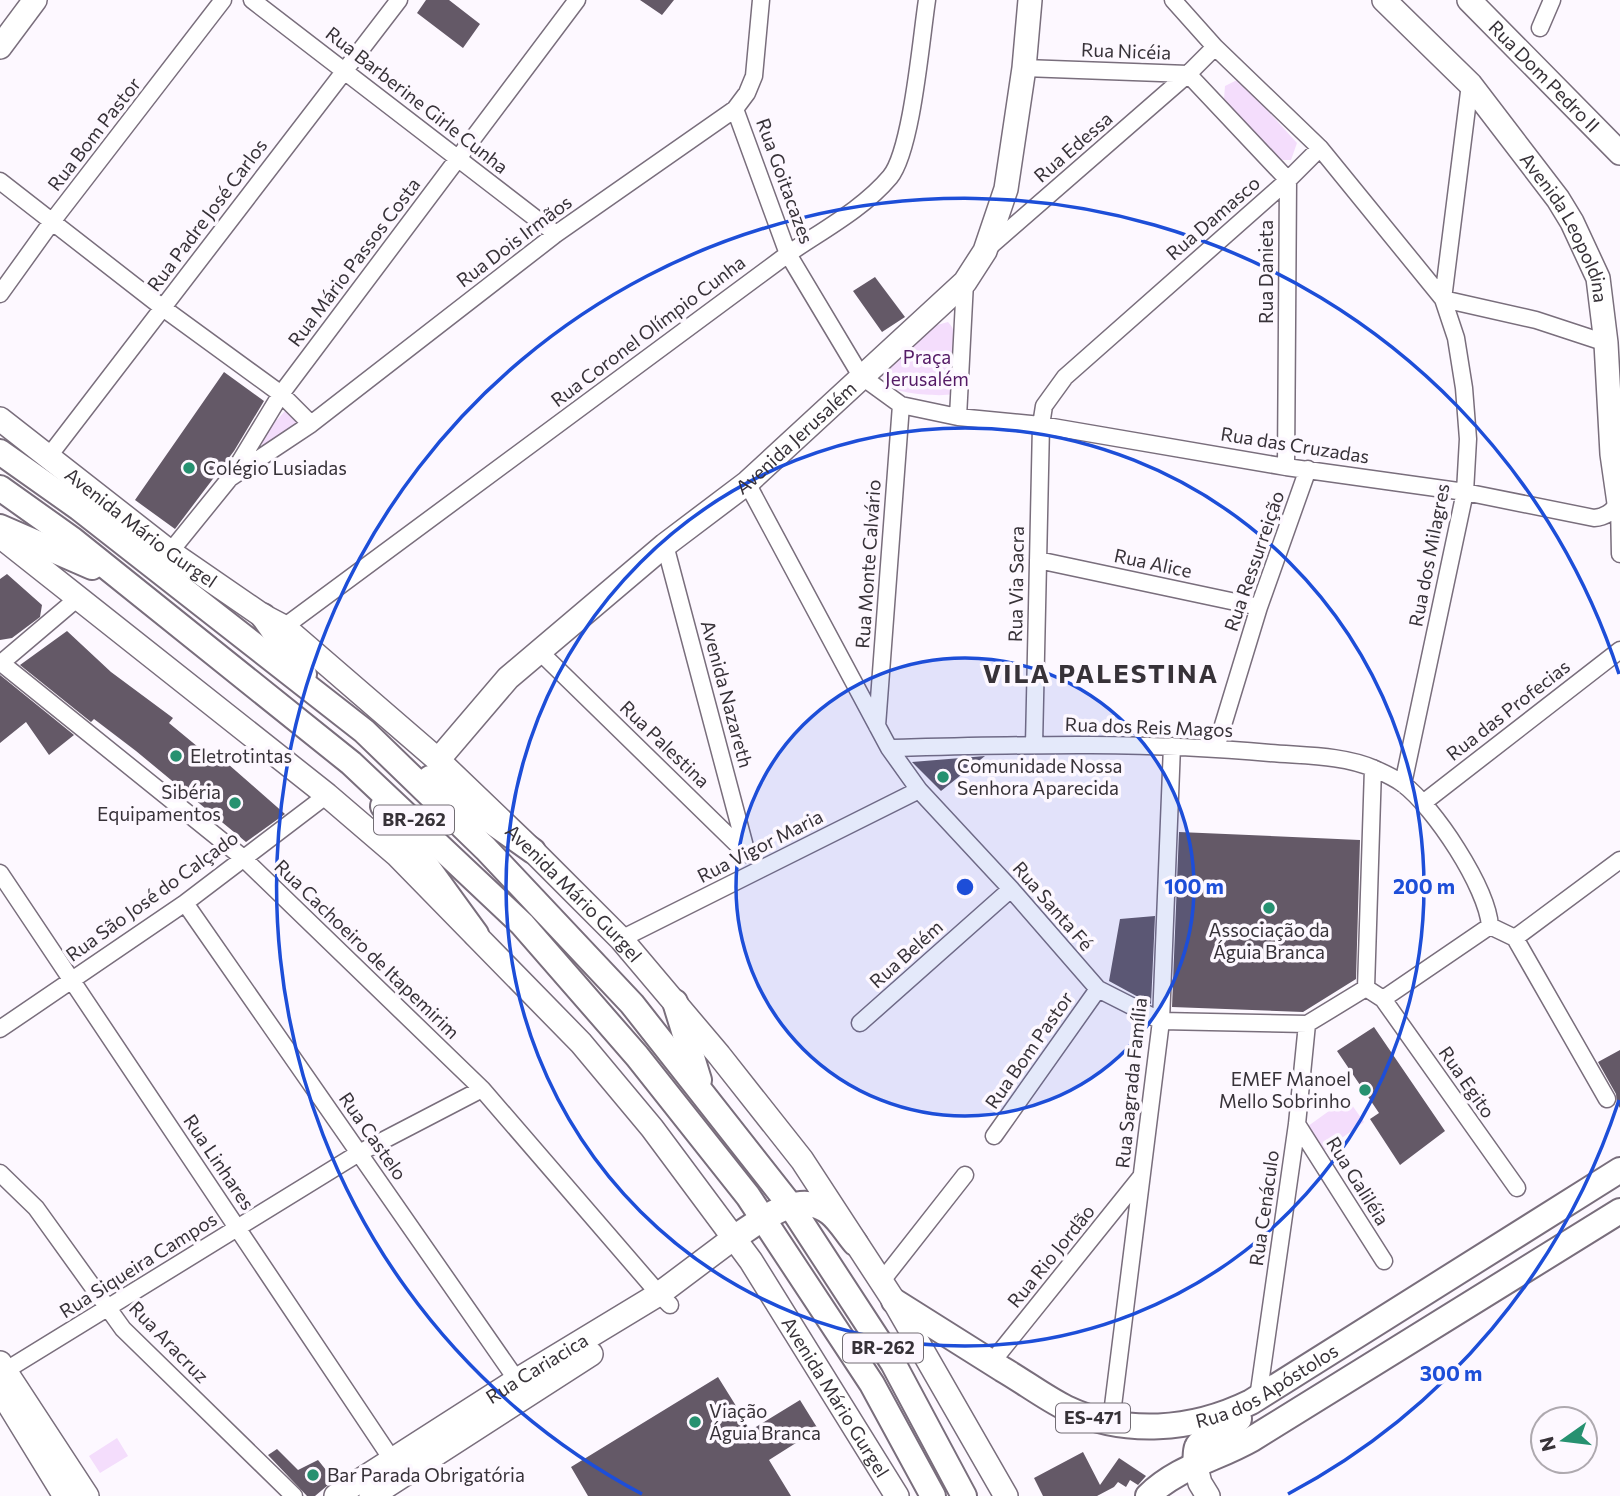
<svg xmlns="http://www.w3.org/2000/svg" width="1620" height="1496" font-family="Commissioner,sans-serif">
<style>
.green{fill:#f4ddfc}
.building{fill:#645967}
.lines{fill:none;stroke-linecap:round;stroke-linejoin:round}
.street-casing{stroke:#796e7c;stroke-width:19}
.secondary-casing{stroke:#796e7c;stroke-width:26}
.primary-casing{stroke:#796e7c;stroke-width:28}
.street{stroke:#fff;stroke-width:16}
.secondary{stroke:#fff;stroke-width:23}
.primary{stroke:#fff;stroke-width:24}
.ring{fill:none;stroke:#1d4ed8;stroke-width:3.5}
.poi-dot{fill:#269170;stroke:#fdf8ff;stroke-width:2.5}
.labels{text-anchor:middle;stroke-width:7;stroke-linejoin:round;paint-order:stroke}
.shield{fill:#fdf8ff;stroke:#726d74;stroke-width:2}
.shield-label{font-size:18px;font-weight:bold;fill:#373238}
.street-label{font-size:19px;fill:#373238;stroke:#fdf8ff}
.park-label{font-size:19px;fill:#541a65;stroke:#fdf8ff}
.poi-label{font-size:19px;fill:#373238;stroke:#fdf8ff;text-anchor:start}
.district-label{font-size:26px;font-weight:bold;letter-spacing:2px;fill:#373238;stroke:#fdf8ff}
.centre{fill:#1d4ed8;stroke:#fdf8ff;stroke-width:3.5}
.ring-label{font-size:21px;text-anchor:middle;font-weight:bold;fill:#1d4ed8;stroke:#fdf8ff;stroke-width:7;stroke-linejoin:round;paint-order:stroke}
</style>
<rect width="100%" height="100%" fill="#fdf8ff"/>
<path class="green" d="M1239,79L1297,143L1291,160H1278L1224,99L1225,86Z
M948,322C964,338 954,373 953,394C941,397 901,394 890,387C885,384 883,379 881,373L937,325Z
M287,409L303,420L264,448L259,439Z
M1347,1098L1364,1122L1321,1153L1304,1129Z
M117,1438L128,1456L100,1473L89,1456Z"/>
<path class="building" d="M426,0H449L480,24L463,48L417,13Z
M640,0H674L662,15Z
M875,277L905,317L882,332L853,291Z
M224,372L264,401L234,451L175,529L135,500Z
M7,574L42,605L40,617L12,638L0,640V579Z
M67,631L111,672L173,718L169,723L215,761L220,757L285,814L246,842L136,751L94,719L91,722L20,665Z
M0,675L74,735L49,755L26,722L0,743Z
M985,756L941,791L912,762L973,757Z
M1179,832L1360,840L1356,979L1303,1012L1172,1007Z
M1155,916L1151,1004L1109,981L1120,919Z
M1374,1027L1445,1131L1400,1165L1370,1119L1379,1113L1337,1051Z
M1620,1050V1108L1617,1103L1616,1094L1598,1062Z
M718,1377L751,1430L800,1400L818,1429L769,1460L791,1496H588L571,1467Z
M277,1449L298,1470L318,1460L334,1480L315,1496H307L268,1455Z
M1083,1452L1100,1485L1119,1458L1146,1476L1138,1485L1130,1480L1126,1487L1118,1482L1114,1487L1097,1496H1043L1034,1478Z"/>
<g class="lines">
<defs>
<path id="street" d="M252,0L556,234
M1173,0L1215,47L1320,148L1443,299L1536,320L1606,343
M1540,28L1552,0
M1024,68L1188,74
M1188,74L1288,180L1286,467
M735,109L788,254L861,376L901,405L958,417L1041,425L1286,467L1465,492L1594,518C1606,517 1611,512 1619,503
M0,181L163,308L281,394L311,424
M987,249L1188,74L1215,47
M0,294L51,223L223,0
M958,417L965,282
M49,456L399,0
M230,478L311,424L556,234L735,109L747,93L754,76L761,0
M747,483L889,748L919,790L1011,889L1098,989L1161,1021L1307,1024L1366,988L1383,999L1490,926
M1619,503L1620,554
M665,545L747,854
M170,552L230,478L281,394L577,0
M1038,560L1259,607
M284,627L788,254C823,230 863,209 890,177C912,150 921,39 927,0
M539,651L747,854
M0,662L242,857L482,1089L659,1294L670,1305
M0,664L79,597
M877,726L901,405
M1034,745L1041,425L1044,406L1065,377L1288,180L1320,148
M889,748C1016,745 1144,741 1270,753C1305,756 1343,755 1375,769C1384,773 1395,778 1403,784C1434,807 1487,887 1490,926L1515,938L1607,1099
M1216,748L1259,607L1308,469
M1403,784L1465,492L1468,439L1464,388L1456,338L1443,299L1470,84
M1423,803L1620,650
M0,873L397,1467
M185,903L521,1386
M1515,938L1620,860
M621,939L919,790
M1366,988L1373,768
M1383,999L1517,1188
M860,1023L1011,889
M0,1029L185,903L327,795
M1297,1124L1384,1261
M994,1136L1098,989
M0,1173L36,1208L123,1329L294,1496
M881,1282L965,1175
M992,1362L1140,1178
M0,1374L359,1153L482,1089
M1258,1398L1297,1124L1307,1024
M1111,1422L1161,1021L1172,746"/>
<g id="secondary">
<path id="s1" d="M1384,0L1470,84L1558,199L1572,222L1598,278L1606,343L1612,454L1619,503"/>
<path id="s2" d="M1469,0L1620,153"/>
<path d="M0,47L35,0"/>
<path id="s3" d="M0,419L170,552L263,616L284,627L438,760L533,851L621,939L719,1055L802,1160L894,1301L1006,1496"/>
<path id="s4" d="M0,536L327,795L397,855L581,1043L652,1128L751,1261L897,1496"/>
<path id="s5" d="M438,760L508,678L665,545L747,483L965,282L985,251L1006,189L1024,68L1030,0"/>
<path d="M0,1363L87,1496"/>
<path d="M0,1390L65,1496"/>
<path d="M1195,1464L1200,1483L1208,1496"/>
<path id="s6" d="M336,1496L517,1380L659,1294L735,1237"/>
<path d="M371,1496L591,1354"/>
</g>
<g id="primary">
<path d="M0,452L79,508L364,731L486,849L632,1004L790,1205L893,1363L964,1496"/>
<path d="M0,488L73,540L351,763L522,924L637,1056L748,1196L872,1384L933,1496"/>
<path d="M0,527L92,567"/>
<path d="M263,616L304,674"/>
<path d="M430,778L533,851"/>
<path d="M383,806L476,934"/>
<path d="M675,1002L699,1080"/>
<path d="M735,1237C762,1220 799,1188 830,1213C840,1221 847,1234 855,1243"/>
<path id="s7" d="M894,1301C930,1324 966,1346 1002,1369C1023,1381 1044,1397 1066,1408C1125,1436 1192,1431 1251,1402L1620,1170"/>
<path d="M1195,1464C1196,1459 1195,1452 1197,1447C1200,1438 1230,1428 1239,1419"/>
<path d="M1148,1496C1177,1467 1217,1459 1252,1439L1620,1211"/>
</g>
</defs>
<use href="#street" class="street-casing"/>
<use href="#secondary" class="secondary-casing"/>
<use href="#primary" class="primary-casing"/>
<use href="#street" class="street"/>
<use href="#secondary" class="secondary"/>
<use href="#primary" class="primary"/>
</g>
<circle cx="965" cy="887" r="229" fill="#1d4ed8" fill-opacity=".12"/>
<g class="ring">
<circle cx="965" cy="887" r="229"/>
<circle cx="965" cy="887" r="459"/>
<path d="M1619 1100A688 688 0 0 1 1288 1494M642 1494A688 688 0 1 1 1619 674"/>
</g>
<g class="poi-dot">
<circle cx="189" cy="468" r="7"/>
<circle cx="176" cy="756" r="7"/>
<circle cx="943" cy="777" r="7"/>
<circle cx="235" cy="803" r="7"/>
<circle cx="1269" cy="908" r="7"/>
<circle cx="1365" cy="1090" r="7"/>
<circle cx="695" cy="1422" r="7"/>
<circle cx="313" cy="1475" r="7"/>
</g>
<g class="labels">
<g class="shield">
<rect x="374" y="805.5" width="80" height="29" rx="5"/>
<rect x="843" y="1333.5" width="80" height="29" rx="5"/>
<rect x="1056" y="1403.5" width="74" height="29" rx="5"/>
</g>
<g class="shield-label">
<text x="414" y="826">BR-262</text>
<text x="883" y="1354">BR-262</text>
<text x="1093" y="1424">ES-471</text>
</g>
<g class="street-label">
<text transform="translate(1126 51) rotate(2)" y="7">Rua Nicéia</text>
<text dy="7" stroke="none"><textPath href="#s2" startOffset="107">Rua Dom Pedro II</textPath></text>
<text transform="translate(417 100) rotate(38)" y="7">Rua Barberine Girle Cunha</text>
<text transform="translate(94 134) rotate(-52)" y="7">Rua Bom Pastor</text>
<text transform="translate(1073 147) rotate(-41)" y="7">Rua Edessa</text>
<text transform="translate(785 181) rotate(70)" y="7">Rua Goitacazes</text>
<text transform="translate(207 215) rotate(-53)" y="7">Rua Padre José Carlos</text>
<text transform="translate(1213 218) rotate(-41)" y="7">Rua Damasco</text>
<text dy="7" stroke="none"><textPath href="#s1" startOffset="294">Avenida Leopoldina</textPath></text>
<text transform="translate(514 241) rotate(-37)" y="7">Rua Dois Irmãos</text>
<text transform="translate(354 262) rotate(-53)" y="7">Rua Mário Passos Costa</text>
<text transform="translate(1266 272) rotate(-90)" y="7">Rua Danieta</text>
<text transform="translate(648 331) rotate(-37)" y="7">Rua Coronel Olímpio Cunha</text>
<text dy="7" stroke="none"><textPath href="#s5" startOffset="483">Avenida Jerusalém</textPath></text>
<text transform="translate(1295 445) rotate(9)" y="7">Rua das Cruzadas</text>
<text dy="7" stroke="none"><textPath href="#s3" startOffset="178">Avenida Mário Gurgel</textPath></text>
<text transform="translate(1429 555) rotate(-79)" y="7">Rua dos Milagres</text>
<text transform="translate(1254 561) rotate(-71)" y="7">Rua Ressurreição</text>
<text transform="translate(1153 563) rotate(12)" y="7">Rua Alice</text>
<text transform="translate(868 564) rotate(-86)" y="7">Rua Monte Calvário</text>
<text transform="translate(1016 584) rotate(-89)" y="7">Rua Via Sacra</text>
<text transform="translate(727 694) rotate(75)" y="7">Avenida Nazareth</text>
<text transform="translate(1508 710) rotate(-38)" y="7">Rua das Profecias</text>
<text transform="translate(1149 727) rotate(2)" y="7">Rua dos Reis Magos</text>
<text transform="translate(665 744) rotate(44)" y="7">Rua Palestina</text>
<text transform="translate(760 846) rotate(-27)" y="7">Rua Vigor Maria</text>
<text dy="7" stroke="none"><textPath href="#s3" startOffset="746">Avenida Mário Gurgel</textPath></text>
<text transform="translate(152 896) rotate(-36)" y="7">Rua São José do Calçado</text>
<text transform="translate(1053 906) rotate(49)" y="7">Rua Santa Fé</text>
<text transform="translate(367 949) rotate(44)" y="7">Rua Cachoeiro de Itapemirim</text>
<text transform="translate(906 954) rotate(-42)" y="7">Rua Belém</text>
<text transform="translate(1029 1050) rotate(-55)" y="7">Rua Bom Pastor</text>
<text transform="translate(1467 1082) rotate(55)" y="7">Rua Egito</text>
<text transform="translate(1131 1083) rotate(-84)" y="7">Rua Sagrada Família</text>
<text transform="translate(373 1136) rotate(55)" y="7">Rua Castelo</text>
<text transform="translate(219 1162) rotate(56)" y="7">Rua Linhares</text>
<text transform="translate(1358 1181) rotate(58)" y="7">Rua Galiléia</text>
<text transform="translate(1264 1208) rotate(-82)" y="7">Rua Cenáculo</text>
<text transform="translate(1051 1256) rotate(-51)" y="7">Rua Rio Jordão</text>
<text transform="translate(138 1265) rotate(-32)" y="7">Rua Siqueira Campos</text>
<text transform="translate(169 1342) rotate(46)" y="7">Rua Aracruz</text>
<text dy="7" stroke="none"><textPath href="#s6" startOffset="238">Rua Cariacica</textPath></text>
<text dy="7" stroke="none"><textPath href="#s7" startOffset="415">Rua dos Apóstolos</textPath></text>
<text dy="7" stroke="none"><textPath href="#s4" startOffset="1209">Avenida Mário Gurgel</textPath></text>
</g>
<g class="park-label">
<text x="927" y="364">Praça<tspan x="927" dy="22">Jerusalém</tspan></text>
</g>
<g class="poi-label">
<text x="203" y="475">Colégio Lusiadas</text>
<text x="190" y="763">Eletrotintas</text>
<text x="957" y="773">Comunidade Nossa<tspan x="957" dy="22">Senhora Aparecida</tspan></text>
<text x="221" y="799" text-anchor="end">Sibéria<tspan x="221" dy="22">Equipamentos</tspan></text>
<text x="1269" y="937" text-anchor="middle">Associação da<tspan x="1269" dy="22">Águia Branca</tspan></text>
<text x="1351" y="1086" text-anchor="end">EMEF Manoel<tspan x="1351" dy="22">Mello Sobrinho</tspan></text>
<text x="709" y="1418">Viação<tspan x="709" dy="22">Águia Branca</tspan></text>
<text x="327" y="1482">Bar Parada Obrigatória</text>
</g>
<g class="district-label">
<text x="1101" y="683">VILA PALESTINA</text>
</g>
</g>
<circle cx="965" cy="887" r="10" class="centre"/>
<g class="ring-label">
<text x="1194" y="894">100 m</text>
<text x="1424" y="894">200 m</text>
<text x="1451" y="1381">300 m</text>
</g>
<g transform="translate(1564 1440) rotate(256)"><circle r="33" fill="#fdf8ff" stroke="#aea9af" stroke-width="2"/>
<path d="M0-5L12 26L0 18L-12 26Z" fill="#269170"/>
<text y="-10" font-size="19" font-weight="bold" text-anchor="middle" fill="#373238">N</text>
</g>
</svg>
